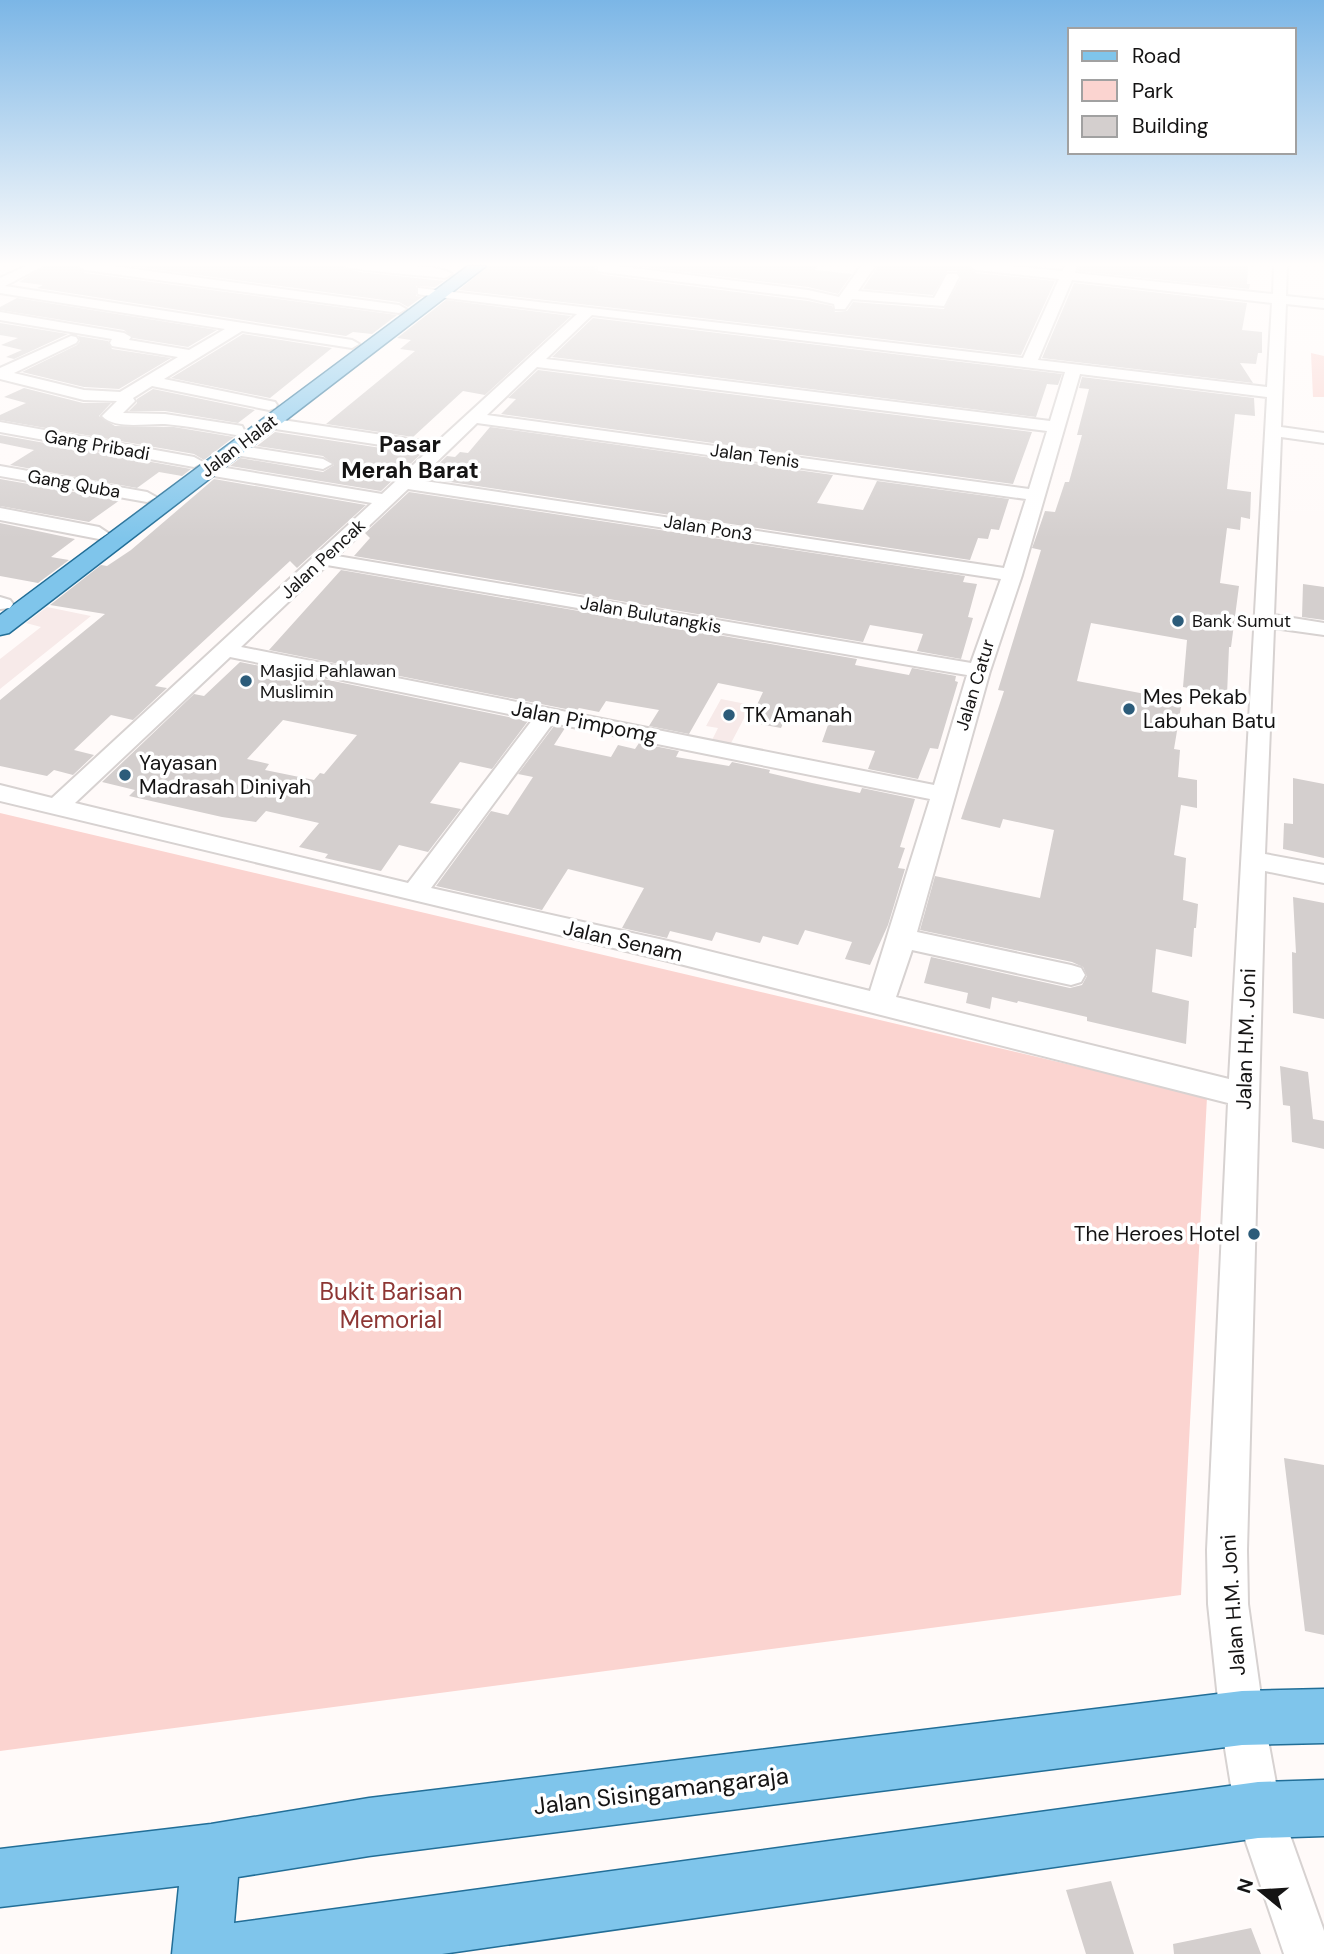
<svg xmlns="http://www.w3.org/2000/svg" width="1324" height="1954" font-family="'DM Sans',sans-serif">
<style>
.built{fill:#f7eae9}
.green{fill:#fbd4d0}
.building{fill:#d4cfce;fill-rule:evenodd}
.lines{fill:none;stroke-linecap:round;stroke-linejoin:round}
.minor-casing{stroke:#d7d2d1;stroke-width:4}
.major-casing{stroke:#226e97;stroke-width:3}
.minor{fill:#fff;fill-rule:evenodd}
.major{fill:#7fc5eb;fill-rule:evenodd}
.poi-dot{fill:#2c5c7a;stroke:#fff;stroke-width:2.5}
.labels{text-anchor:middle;stroke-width:7;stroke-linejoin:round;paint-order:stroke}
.far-street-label{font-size:18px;fill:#151414;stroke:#fff}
.far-poi-label{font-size:18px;fill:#151414;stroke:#fff;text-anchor:start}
.poi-label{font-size:21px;fill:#151414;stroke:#fff;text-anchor:start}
.street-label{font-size:21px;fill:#151414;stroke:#fff}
.far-district-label{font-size:23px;font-weight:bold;fill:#151414;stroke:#fff}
.near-park-label{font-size:24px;fill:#8d3634;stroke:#fff}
.near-street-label{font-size:24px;fill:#151414;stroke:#fff}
</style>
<rect width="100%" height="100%" fill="#fffaf9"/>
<path class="built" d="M47,607L91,616L0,689V659L41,627L26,623Z
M721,699L751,705L730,745L711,742L718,728L706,726Z"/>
<path class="green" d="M1311,353L1324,356V397H1313Z
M0,813L1207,1097L1181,1595L0,1751Z"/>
<path class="building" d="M45,266H76L85,273L397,315L372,334L353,332L346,336L37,288L43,285L19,282Z
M130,266H341L359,272L444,281L435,287L416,286V296L422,297L408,307L399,302Z
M488,266H595L596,273L603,275L808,301L832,306L835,312L847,311L853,302L944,309L961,278L957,271H947L933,295L863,289L878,266H968L976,273L1055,281L1021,355L459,290Z
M636,266H818L815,270L852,274L838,294L808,287Z
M1079,266H1248L1247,284H1250L1249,289L1078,271Z
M1074,283L1247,303L1242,330L1262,332V353H1258L1256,364L1240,363L1253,383L1042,358Z
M17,298L217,330L188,347L133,338L124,330L0,310V307Z
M446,300L571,316L485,395L463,391L413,437L326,424L415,351L400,349L411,340L397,338Z
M593,318L1062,374L1058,385L1047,384L1036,417L552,357Z
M0,323L68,334L14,359L6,357L22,350L1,345L18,338L0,335Z
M243,334L332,348L270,398L171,378Z
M78,336L108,341L112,349L171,358L119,389L84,387L22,372L77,345L80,341Z
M538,370L1032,432L1013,484L501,414L516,399L508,398Z
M1082,377L1254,398L1255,416L1235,414L1227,489L1251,492L1250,519L1241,517L1240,530L1227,528L1220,583L1239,586L1231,647H1229L1227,695L1183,687L1187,640L1091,623L1077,681L1182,701L1174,749L1180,750L1178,777L1197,780V808L1181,805L1174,855L1186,858L1183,900L1198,904L1196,928H1194L1192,957L1156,949L1152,992L1189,1001L1186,1044L1087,1021V1017L1018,1001L1017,1003L992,997L990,1009L966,1003L968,993L924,983L931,957L1070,988L1082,985L1087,976L1083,967L1072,962L920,930L935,876L1040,898L1054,830L1003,819L1000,828L961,819L1004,691L998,690L1041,550L1032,548L1035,540L1045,511L1055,512L1065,482H1069L1082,435H1077L1089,389L1079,388Z
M24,388L83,403H111L99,416L115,426L174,427L234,437L204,460L194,454L0,420V415L26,403L4,397Z
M153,389L255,410L238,423L165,411H129L137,403V399Z
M490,427L833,475L817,503L863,510L877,481L1009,499L999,530L991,529L988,539L978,538L970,560L424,478L447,456L455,457L460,452L468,453Z
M275,432L421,454L381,491L230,466L240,458L323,472L334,465L323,456L257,446Z
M0,435L191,469L182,476L159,472L137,488L10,465L34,450L0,443Z
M0,479L120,500L89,522L0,506Z
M214,479L366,505L297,568L290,561L155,686L167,688L133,720L111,715L74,750L94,755L73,775L54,770L47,776L0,766V700L105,614L50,605L101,565L107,566L131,550Z
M409,492L965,576L963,582L977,584L968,617L973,618L961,659L917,651L923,634L870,625L863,642L354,556L370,538L365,533Z
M0,523L75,539L51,557L69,560L38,583L0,576Z
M341,570L857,659L855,665L909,675L912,668L956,676L955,681L958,682L938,749L930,748L918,779L868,769L875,751L822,742L829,722L787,714L781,728L749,722L763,692L718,683L689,734L649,726L659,710L606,701L599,712L579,708L576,711L269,650Z
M1303,584L1324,587V620L1302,617Z
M240,662L528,721L492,769L460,762L430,803L461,809L428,852L399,845L381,871L325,858L328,854L299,847L319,823L266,811L256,822L222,817L129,796L135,790L102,782L194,694L204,696ZM283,720L357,735L324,774L320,773L314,780L265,770L269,764L247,759Z
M554,726L565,728L554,745L611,757L618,745L635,749L639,743L679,751L676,757L729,766L732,762L770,770L769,773L812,783L860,793L862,788L915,799L900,847L905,848L898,868L905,869L888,925L870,965L845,959L852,942L805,930L798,945L763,936L760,943L716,932L712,941L670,931L667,938L622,928L644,888L568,869L542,910L436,886L491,811L508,815L533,777L518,774Z
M1293,778L1324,784V858L1283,849L1284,823L1293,824Z
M1293,897L1324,903V1019L1293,1013L1292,952L1296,953Z
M1280,1066L1308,1072L1313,1119L1324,1121V1149L1292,1142L1290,1106L1283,1105Z
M1284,1458L1324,1465V1635L1305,1631Z
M1111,1881L1134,1954H1086L1066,1890Z
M1251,1928L1261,1954H1174L1173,1944Z"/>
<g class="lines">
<defs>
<path id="minor" d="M26,266H43L5,286L352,340L359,344L352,348L242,331L164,379L275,402L277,405L275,408L269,410L152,386L133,398L135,401L123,413L165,414L236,425L242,426L244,430L242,434L236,435C213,431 189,426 165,424C148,423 115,430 102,416L117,401L84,400L0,379V368L71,336L76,337L78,340L76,343L14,373L84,390L120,392L178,357L112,346L110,343L112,339L0,320V312L124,333L131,337L129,340L189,350L225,329L0,293V278Z
M78,266H112L399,305L406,309L399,313L85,270Z
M344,266C366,265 437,262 452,274L445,278C430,276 349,270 344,266Z
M598,266H617L808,290L839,297L861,266H875L858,291L934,298L947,274H957L959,277L944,306L852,299L845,309H835L834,304L808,298L603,272L598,271Z
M970,266H1010L1062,271L1065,266H1077L1075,273L1273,294L1274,266H1287L1286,296L1324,300V308L1286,304L1281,427L1324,433V443L1281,437L1274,615L1324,623V635L1274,628L1265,854L1324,865V883L1265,871L1247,1550L1248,1604L1264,1718L1281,1810L1324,1931V1954H1284L1235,1810L1220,1718L1208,1604L1207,1550L1228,1103L668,961L0,801V785L52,798L372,503L208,475L202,474L199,470L202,466L208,465L382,494L427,452L269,428L261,423L269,418L436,443L577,314L423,295L418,294V288L1023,358L1059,279L976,270ZM1072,280L1272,303L1267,387L1038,360ZM592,315L1065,372L1050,421L546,359ZM537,367L1047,431L1029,489L487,415ZM1080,374L1267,397L1229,1079L896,997L912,950L1071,985L1081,982L1085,975L1081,968L1071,965L917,932L990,671L1022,575ZM477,423L1026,499L1004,568L418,480ZM408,489L1001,579L971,663L337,556ZM327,565L967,675L934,785L241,647ZM230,657L533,719L408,883L75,803ZM553,723L930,799L870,991L668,941L431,888Z
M0,422L194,457L203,462L194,467L0,432Z
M235,445L323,459L332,464L323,469L229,454L226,450Z
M0,466L147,492L156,497L147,502L0,476Z
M0,508L99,527L108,533L99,539L0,520Z
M0,597L10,600L13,604L10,608L0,609Z"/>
<path id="major" d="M468,266H486L9,633L0,635V615Z
M1324,1689V1743L1242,1745L369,1856L238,1877L234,1923L1258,1782L1324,1780V1836L1258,1838L442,1954H172L179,1886L0,1907V1849L211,1824L369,1798L1242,1691Z"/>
</defs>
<use href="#minor" class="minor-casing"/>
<use href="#major" class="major-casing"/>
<use href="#minor" class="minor"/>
<use href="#major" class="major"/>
</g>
<linearGradient id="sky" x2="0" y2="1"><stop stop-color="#7bb6e6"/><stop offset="0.49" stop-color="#fffdfc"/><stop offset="1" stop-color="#fffdfc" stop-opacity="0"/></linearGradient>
<rect width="1324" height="539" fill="url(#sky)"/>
<g class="poi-dot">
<circle cx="1178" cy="621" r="7"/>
<circle cx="246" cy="681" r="7"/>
<circle cx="1129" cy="709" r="7"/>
<circle cx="729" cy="715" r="7"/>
<circle cx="125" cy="775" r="7"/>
<circle cx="1254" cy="1234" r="7"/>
</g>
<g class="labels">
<g class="far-street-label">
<text transform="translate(97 445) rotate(10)" y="6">Gang Pribadi</text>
<text transform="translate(239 446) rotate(-37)" y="6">Jalan Halat</text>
<text transform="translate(755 456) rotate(8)" y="6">Jalan Tenis</text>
<text transform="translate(74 484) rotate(10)" y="6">Gang Quba</text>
<text transform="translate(708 528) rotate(9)" y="6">Jalan Pon3</text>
<text transform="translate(323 559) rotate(-43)" y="6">Jalan Pencak</text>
<text transform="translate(651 615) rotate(10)" y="6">Jalan Bulutangkis</text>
<text transform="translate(975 685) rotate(-73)" y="6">Jalan Catur</text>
</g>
<g class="far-poi-label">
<text x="1192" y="627">Bank Sumut</text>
<text x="260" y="677">Masjid Pahlawan<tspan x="260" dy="21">Muslimin</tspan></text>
</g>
<g class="poi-label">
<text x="1143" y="704">Mes Pekab<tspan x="1143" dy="24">Labuhan Batu</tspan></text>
<text x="743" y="722">TK Amanah</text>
<text x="139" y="770">Yayasan<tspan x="139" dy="24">Madrasah Diniyah</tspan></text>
<text x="1240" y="1241" text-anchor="end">The Heroes Hotel</text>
</g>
<g class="street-label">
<text transform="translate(584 722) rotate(11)" y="7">Jalan Pimpomg</text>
<text transform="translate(623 941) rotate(13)" y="7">Jalan Senam</text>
<text transform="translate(1246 1039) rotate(-88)" y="7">Jalan H.M. Joni</text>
<text transform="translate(1233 1605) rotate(-94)" y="7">Jalan H.M. Joni</text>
</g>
<g class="far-district-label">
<text x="410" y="452">Pasar<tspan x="410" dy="26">Merah Barat</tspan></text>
</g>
<g class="near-park-label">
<text x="391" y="1300">Bukit Barisan<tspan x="391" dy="28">Memorial</tspan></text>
</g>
<g class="near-street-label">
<text transform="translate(661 1791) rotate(-7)" y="8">Jalan Sisingamangaraja</text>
</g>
</g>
<rect x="1068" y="28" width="228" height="126" fill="#ffffff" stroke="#a1a1a1" stroke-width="2"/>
<rect x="1082" y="51" width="35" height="10" fill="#7fc5eb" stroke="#a1a1a1" stroke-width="2"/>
<text x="1132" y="63" font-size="21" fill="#151414">Road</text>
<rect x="1082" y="80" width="35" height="21" fill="#fbd4d0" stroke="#a1a1a1" stroke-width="2"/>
<text x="1132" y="98" font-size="21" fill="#151414">Park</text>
<rect x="1082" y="116" width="35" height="21" fill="#d4cfce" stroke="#a1a1a1" stroke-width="2"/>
<text x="1132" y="133" font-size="21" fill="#151414">Building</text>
<g transform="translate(1261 1891) rotate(288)" stroke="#ffffff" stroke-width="5" paint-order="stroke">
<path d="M0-5L12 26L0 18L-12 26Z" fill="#151414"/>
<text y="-10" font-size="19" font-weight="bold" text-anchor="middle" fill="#151414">N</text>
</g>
</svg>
